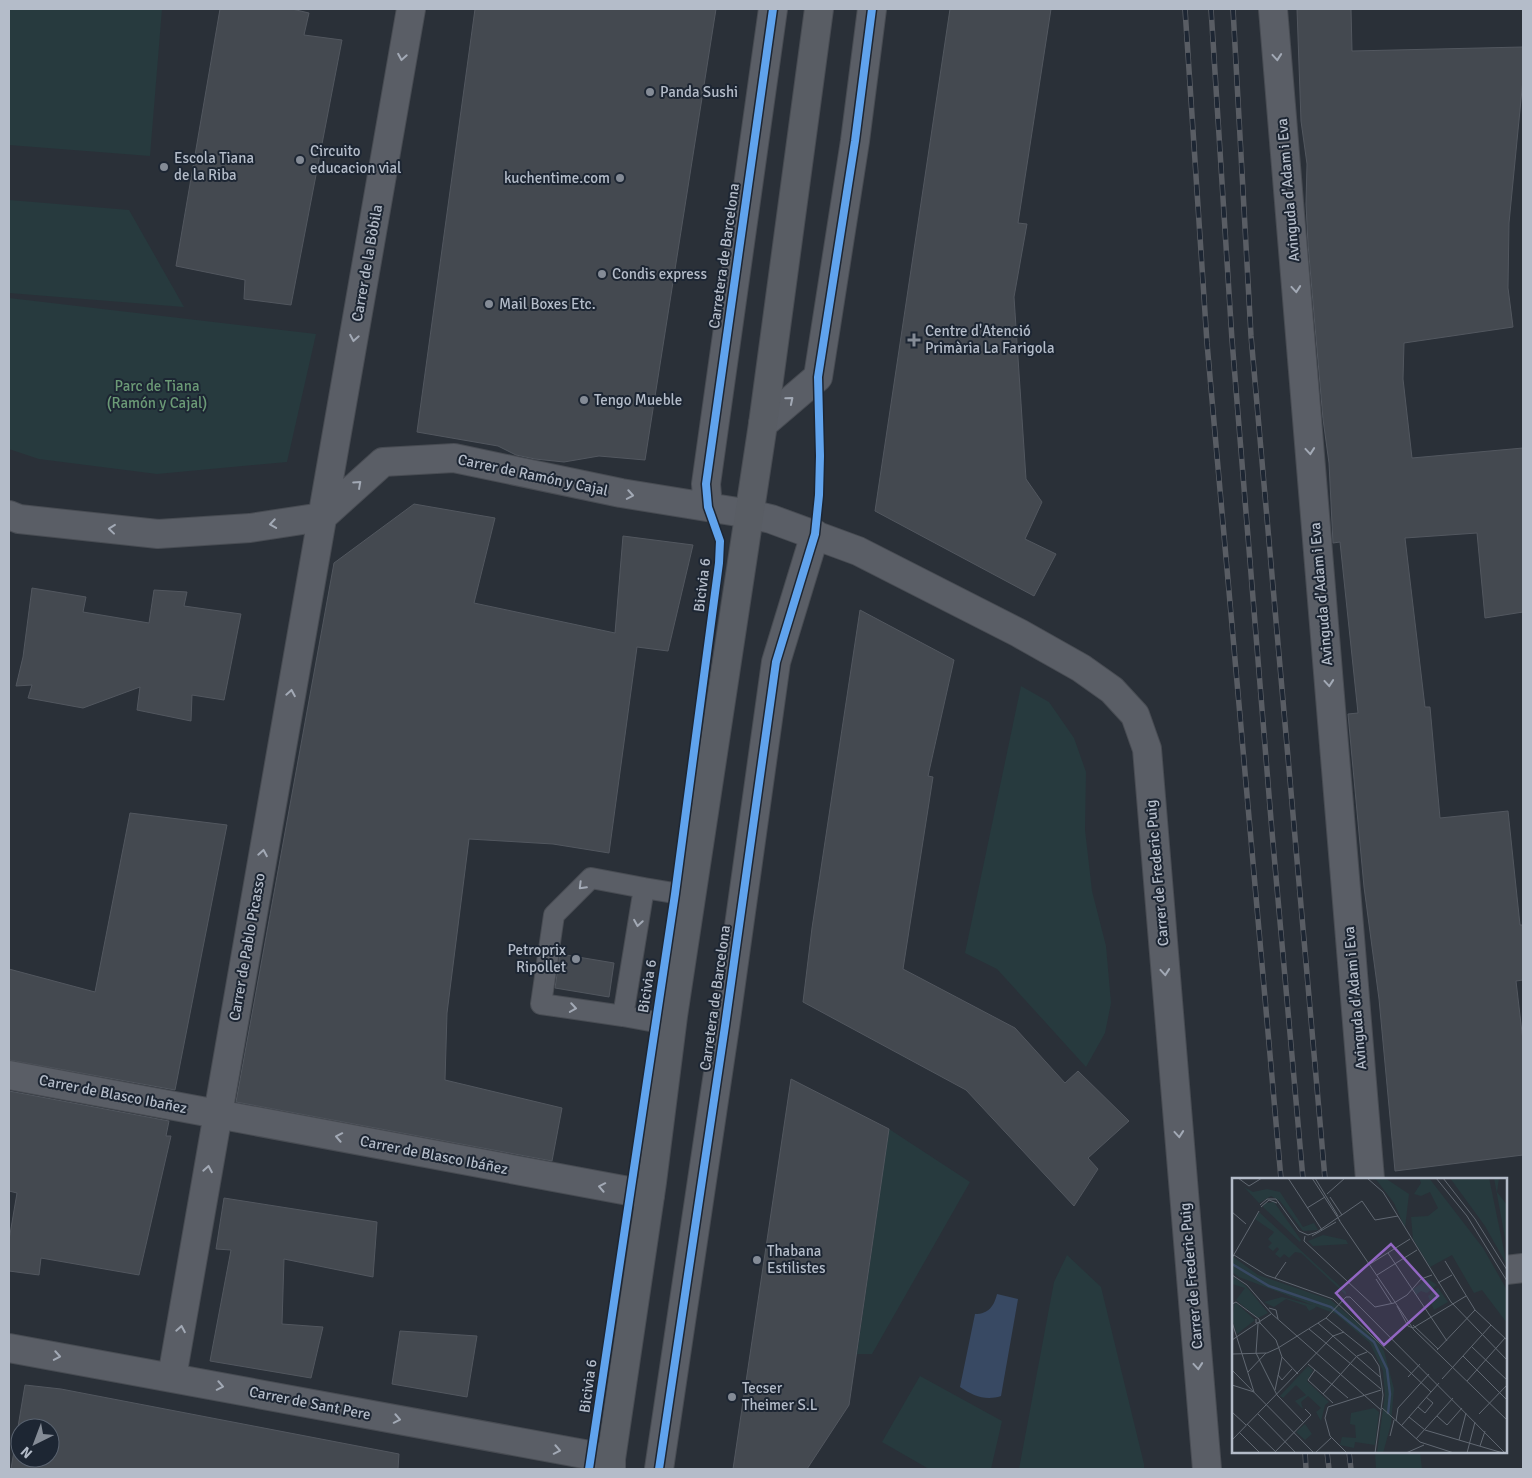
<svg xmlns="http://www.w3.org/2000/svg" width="1532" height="1478" font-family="Signika,sans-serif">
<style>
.green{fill:#273a3e}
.water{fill:#384963}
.building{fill:#444950;stroke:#52575f;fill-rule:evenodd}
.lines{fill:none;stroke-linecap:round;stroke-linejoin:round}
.service-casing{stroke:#484c53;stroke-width:22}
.minor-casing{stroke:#484c53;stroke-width:30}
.secondary-casing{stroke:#484c53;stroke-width:30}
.service{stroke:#5a5e66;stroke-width:20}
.minor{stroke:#5a5e66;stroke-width:28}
.secondary{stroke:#595d64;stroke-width:28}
.rail-casing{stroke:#595d64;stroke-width:5.5}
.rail{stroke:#1d2633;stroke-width:4;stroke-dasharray:11;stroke-linecap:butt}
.cycleway-casing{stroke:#1d2633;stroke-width:11}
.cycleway{stroke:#60a3ed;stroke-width:8}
.oneway{stroke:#a2a9b5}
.poi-dot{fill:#848b96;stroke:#1d2633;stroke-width:2}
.labels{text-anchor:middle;stroke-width:4;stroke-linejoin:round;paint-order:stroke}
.poi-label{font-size:15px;fill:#b4bcc9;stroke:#1d2633;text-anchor:start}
.street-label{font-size:15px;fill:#b4bcc9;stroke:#1d2633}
.park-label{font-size:15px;fill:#6b9a76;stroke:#1d2633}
.inset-river{fill:none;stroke:#384963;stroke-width:2.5}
.inset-road{fill:none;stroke:#616872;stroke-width:1}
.view{fill:#9266c3;fill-opacity:0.15;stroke:#9266c3;stroke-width:2.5}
.inset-edge{fill:none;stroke:#b4bcc9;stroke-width:2.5}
</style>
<rect width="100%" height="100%" fill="#2a3038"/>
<path class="green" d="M9,9H162L150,156L9,145Z
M9,200L129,210L184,307L9,293Z
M9,298L316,334L287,462L157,474L39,459L9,449Z
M1021,686L1049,702L1074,738L1086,772L1085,830L1092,891L1106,946L1111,1003L1105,1033L1086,1067L997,969L965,953Z
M889,1129L970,1182L872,1354H857Z
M1067,1255L1101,1287L1144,1464V1469H1019L1054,1282Z
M920,1376L1002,1421L991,1469H929L882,1442Z
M1375,1452H1420L1422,1469H1376Z"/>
<path class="water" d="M997,1294L1018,1299L1001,1396C986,1401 973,1396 960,1387L975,1314C989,1314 994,1306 997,1294Z"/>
<path class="building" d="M220,9H292L309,13L304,35L342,40L291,305L244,299L245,280L176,266Z
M475,9H716L645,460L599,456L564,462L535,459L516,455L498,446L417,432Z
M950,9H1051L1018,223L1027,224L1014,297L1026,479L1042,502L1025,539L1056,554L1034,596L875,511Z
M1297,9H1351L1352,51L1523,47V79L1509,223L1508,288L1513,327L1404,343L1403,379L1412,458L1523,448V612L1485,618L1477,533L1405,538L1425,707H1430L1440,818L1508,811L1520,925H1523V980L1516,981L1523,1041V1155L1395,1171L1379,999L1364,887L1348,714L1358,713L1340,542L1333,543L1329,463L1323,419L1308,244L1306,204L1307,164L1301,121Z
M414,504L495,518L474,603L615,633L623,536L693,545L668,651L637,647L609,853L553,844L469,839L447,1013L445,1080L562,1108L552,1161L236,1102L334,563Z
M32,588L86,597L83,612L149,623L154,590L187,592L184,606L241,614L224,700L192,695L191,721L137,710L140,687L83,708L28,698L32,685L16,686L23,657Z
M860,610L954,660L928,776L933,777L903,969L1015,1028L1065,1083L1078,1071L1129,1121L1088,1158L1098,1169L1074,1206L966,1090L803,1002L812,928Z
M130,813L227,825L175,1090L9,1060V969L95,992Z
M560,954L614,963L609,997L555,988Z
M791,1079L889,1129L849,1405L807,1469H733Z
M9,1091L169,1121L166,1136H171L139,1275L41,1258L39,1275L9,1271V1240L17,1193L9,1191Z
M224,1198L377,1222L373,1277L284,1259L282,1324L323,1327L311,1378L210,1361L231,1250L216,1249Z
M400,1331L477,1336L467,1397L392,1384Z
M25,1385L61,1389L399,1454L398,1469H11ZM20,1428H50V1458H20Z"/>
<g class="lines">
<defs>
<path id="service" d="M623,1016L541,1004L554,915L591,878L644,888
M672,1025L623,1016L644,888L692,896"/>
<path id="minor" d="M1273,9L1370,1179
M763,424L818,377L855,141L872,9
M708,507L706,484L773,9
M9,515L19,519L158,534L250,528L322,517L383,462L454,458L621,493L750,514L771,519L858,551L1019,633L1081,668L1112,690L1135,715L1147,749L1207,1469
M9,1075L650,1195
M1506,1270L1523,1268
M9,1348L611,1459
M172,1377L411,9
M659,1469L725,1026L776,662L815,534"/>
<path id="secondary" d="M611,1469V1459L652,1182L673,1016L763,424L819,9"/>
</defs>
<use href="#service" class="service-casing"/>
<use href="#minor" class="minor-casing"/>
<use href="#secondary" class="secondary-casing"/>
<use href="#service" class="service"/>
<use href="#minor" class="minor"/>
<use href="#secondary" class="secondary"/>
<defs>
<path id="rail" d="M1185,9L1207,343L1281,1179
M1211,9L1232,340L1272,832L1303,1179
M1233,9L1251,336L1325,1179
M1305,1452L1306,1469
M1327,1452L1329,1469
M1349,1452L1351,1469"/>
</defs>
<use href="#rail" class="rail-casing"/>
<use href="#rail" class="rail"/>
<defs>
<path id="cycleway" d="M589,1469L675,894L719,563L720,541L708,507L706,484L773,9
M659,1469L725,1026L776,662L815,534L819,495L820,456L818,377L855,141L872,9"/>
</defs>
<use href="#cycleway" class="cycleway-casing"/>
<use href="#cycleway" class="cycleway"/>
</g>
<defs><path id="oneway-chevron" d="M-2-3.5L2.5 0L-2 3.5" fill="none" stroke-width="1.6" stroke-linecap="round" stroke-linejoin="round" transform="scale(1.25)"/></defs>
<g class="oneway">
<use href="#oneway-chevron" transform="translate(402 57) rotate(100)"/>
<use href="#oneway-chevron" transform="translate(1277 57) rotate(85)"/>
<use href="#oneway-chevron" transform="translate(1296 289) rotate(85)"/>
<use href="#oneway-chevron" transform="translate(354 338) rotate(100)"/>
<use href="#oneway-chevron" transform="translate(790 400) rotate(-40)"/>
<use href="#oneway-chevron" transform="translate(1310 451) rotate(85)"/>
<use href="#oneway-chevron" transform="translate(358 484) rotate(-42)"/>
<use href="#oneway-chevron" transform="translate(630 495) rotate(10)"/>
<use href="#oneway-chevron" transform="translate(273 524) rotate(171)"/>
<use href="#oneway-chevron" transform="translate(112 529) rotate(-174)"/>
<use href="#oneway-chevron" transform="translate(1329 683) rotate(85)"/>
<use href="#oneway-chevron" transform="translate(291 693) rotate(-80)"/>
<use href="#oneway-chevron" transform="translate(263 853) rotate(-80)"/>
<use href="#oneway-chevron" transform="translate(582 886) rotate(135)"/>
<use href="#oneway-chevron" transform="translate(638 923) rotate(99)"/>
<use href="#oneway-chevron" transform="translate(1165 972) rotate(85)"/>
<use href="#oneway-chevron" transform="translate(573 1008) rotate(9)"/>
<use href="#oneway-chevron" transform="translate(1179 1134) rotate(85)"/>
<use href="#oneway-chevron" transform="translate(339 1137) rotate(-169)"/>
<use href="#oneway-chevron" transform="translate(208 1169) rotate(-80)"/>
<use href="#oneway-chevron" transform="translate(602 1187) rotate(-169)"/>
<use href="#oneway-chevron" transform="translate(181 1329) rotate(-80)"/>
<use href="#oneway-chevron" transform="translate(57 1356) rotate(10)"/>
<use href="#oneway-chevron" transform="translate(1198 1366) rotate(85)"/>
<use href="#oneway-chevron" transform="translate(220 1386) rotate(11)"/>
<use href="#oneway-chevron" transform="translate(397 1419) rotate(11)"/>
<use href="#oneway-chevron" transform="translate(557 1450) rotate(11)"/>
</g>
<g class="poi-dot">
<circle cx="650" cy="92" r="5"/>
<circle cx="300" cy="160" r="5"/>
<circle cx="164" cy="167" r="5"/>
<circle cx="620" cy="178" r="5"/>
<circle cx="602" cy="274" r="5"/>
<circle cx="489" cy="304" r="5"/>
<path d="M911.5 332.5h5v5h5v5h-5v5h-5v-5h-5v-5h5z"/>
<circle cx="584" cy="400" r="5"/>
<circle cx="576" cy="959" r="5"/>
<circle cx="757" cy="1260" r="5"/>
<circle cx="732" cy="1397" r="5"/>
</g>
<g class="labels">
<g class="poi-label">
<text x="660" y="97">Panda Sushi</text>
<text x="310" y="156">Circuito<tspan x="310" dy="17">educacion vial</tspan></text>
<text x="174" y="163">Escola Tiana<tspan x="174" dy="17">de la Riba</tspan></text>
<text x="610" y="183" text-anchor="end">kuchentime.com</text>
<text x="612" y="279">Condis express</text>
<text x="499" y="309">Mail Boxes Etc.</text>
<text x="925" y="336">Centre d'Atenció<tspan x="925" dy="17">Primària La Farigola</tspan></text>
<text x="594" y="405">Tengo Mueble</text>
<text x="566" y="955" text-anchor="end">Petroprix<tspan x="566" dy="17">Ripollet</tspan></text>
<text x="767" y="1256">Thabana<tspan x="767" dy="17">Estilistes</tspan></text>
<text x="742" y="1393">Tecser<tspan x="742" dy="17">Theimer S.L</tspan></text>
</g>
<g class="street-label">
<text transform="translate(1288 190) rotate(-95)" y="5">Avinguda d'Adam i Eva</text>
<text transform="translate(724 256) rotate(-82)" y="5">Carretera de Barcelona</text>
<text transform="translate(367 263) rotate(-80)" y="5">Carrer de la Bòbila</text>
<text transform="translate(533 475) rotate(12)" y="5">Carrer de Ramón y Cajal</text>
<text transform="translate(702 585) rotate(-83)" y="5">Bicivia 6</text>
<text transform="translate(1321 594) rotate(-95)" y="5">Avinguda d'Adam i Eva</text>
<text transform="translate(1157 873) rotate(-95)" y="5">Carrer de Frederic Puig</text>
<text transform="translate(247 947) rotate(-80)" y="5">Carrer de Pablo Picasso</text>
<text transform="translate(647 986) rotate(-81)" y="5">Bicivia 6</text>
<text transform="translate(715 998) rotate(-82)" y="5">Carretera de Barcelona</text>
<text transform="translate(1355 998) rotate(-95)" y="5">Avinguda d'Adam i Eva</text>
<text transform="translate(113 1094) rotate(11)" y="5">Carrer de Blasco Ibañez</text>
<text transform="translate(434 1155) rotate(11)" y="5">Carrer de Blasco Ibáñez</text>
<text transform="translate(1191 1276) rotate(-95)" y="5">Carrer de Frederic Puig</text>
<text transform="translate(588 1386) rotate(-82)" y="5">Bicivia 6</text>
<text transform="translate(310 1403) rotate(11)" y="5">Carrer de Sant Pere</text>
</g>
<g class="park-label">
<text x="157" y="391">Parc de Tiana<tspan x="157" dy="17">(Ramón y Cajal)</tspan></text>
</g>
</g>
<g transform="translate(1232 1178)">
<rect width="275" height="275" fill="#2a3038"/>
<path d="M143,0H153L177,16L173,50L162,25ZM187,0H197L251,70L275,112V145L250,112L242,115L220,77L198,89L181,61L179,39L196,38L206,30L198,14L189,18L182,16L189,5ZM218,0H257L275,87L253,48ZM262,0H267L265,14L275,27V71ZM12,9L21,14L35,11L48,14L71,49L82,45L86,52L71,53L48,23L39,18L27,25ZM42,24L69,62L68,64L31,29L33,25ZM27,34L114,114V117L69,75L63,74L57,80L52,76L48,80L43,76L47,71L45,69L41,73L36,69L40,65L36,61L42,54L23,41ZM91,57L114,62L116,66L81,68L76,63ZM0,78L26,97L99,122L143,160L152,173L162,211L159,246L151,275H145L153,217L151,193L138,165L104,136L7,99L0,94ZM2,99L14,108L36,135L26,140L4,122L13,110L0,106ZM196,101L205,107L195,115L189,113L184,117L181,111ZM206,110L216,124L202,132L196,118ZM50,119L84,128L83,130L77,133L74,128L54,121L42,129L32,124ZM3,124L23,142L5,156L0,141ZM76,188L81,192L75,203L97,224L93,227L89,243L84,234L89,230L76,218L69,224L71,231L63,223L74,217L64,207L51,220L48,218ZM142,230L147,234L143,267L123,264L122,270L108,267L110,259L124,260L123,247L118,246L119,235ZM73,246L80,256L73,262L64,254Z" fill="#273a3e"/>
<path class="inset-river" d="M0,86L37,108L99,129L142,164L155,191L158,216L156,236"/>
<path class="inset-road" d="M6,0L17,8L30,0M56,0L90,52M80,0L108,43M83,0L106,38M135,0L151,14L219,124L275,182M204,0L235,38L275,103M211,0L243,41L275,92M95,16L113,0M98,19L110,37M28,27L35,21H44L67,53L76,57L85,54L130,23L143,42L166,38M29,29L37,22L45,25M75,30L93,19M0,34L14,46M107,42L182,152L275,242M73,58L72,63L143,129L162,125L175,117L189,101L200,97M80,58L104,44M156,75L215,163M2,77L34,97L101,121L199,214M0,80L27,33M213,83L243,132L275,162M138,86L178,61M0,97L15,107L40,136L149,232M145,97L185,72M43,100L54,84M144,101L160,126M206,105L220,97M0,126L4,124L27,141L28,145H24V141M165,128L176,148L181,150L234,118M37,130L44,132L46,141M94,140L140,177L147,188L151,217L143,275M0,144L22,214M28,145L44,162L50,179L66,196M86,145L148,199M26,146L24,175L45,217L72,245M181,147L206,171M77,151L149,211M0,162L39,136M240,169L275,202M205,172L243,132M0,176L35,175L46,170L94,140L114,119H118L273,275M231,178L275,222M76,186L116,220M0,192L82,275M83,192L76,202L101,225M16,194L34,175M46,197L50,202L60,191M176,199L188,186M210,201L259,147M235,203L273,160M0,207L22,214M43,212L50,179M91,216L125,178L135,174M186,229L193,235L201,225L194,219M150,230L188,264L222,275M0,234L14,247M26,236L64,275M247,236L275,207M205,238L215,247L230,230M177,239L193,252L271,275M164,243L166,230L197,196M15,246L45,275M169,248L207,205M7,254L28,275M158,258L162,242M184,261L221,220M0,262L101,158L112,154M227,262L234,235M248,268L253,253M42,275L79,237L73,231M83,275L99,260M115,275L98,258L93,240L96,229L149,212M174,275L192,267M235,275L243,244"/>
<path class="view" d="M159,66L206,118L152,167L104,115Z"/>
<rect width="275" height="275" class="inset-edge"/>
</g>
<rect width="1532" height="1478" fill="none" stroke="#b4bcc9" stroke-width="20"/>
<g transform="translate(35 1443) rotate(222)"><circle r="24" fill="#1d2633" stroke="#59626f"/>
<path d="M0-4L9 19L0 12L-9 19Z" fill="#848b96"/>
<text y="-8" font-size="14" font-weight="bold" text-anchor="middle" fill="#b4bcc9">N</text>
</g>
</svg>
